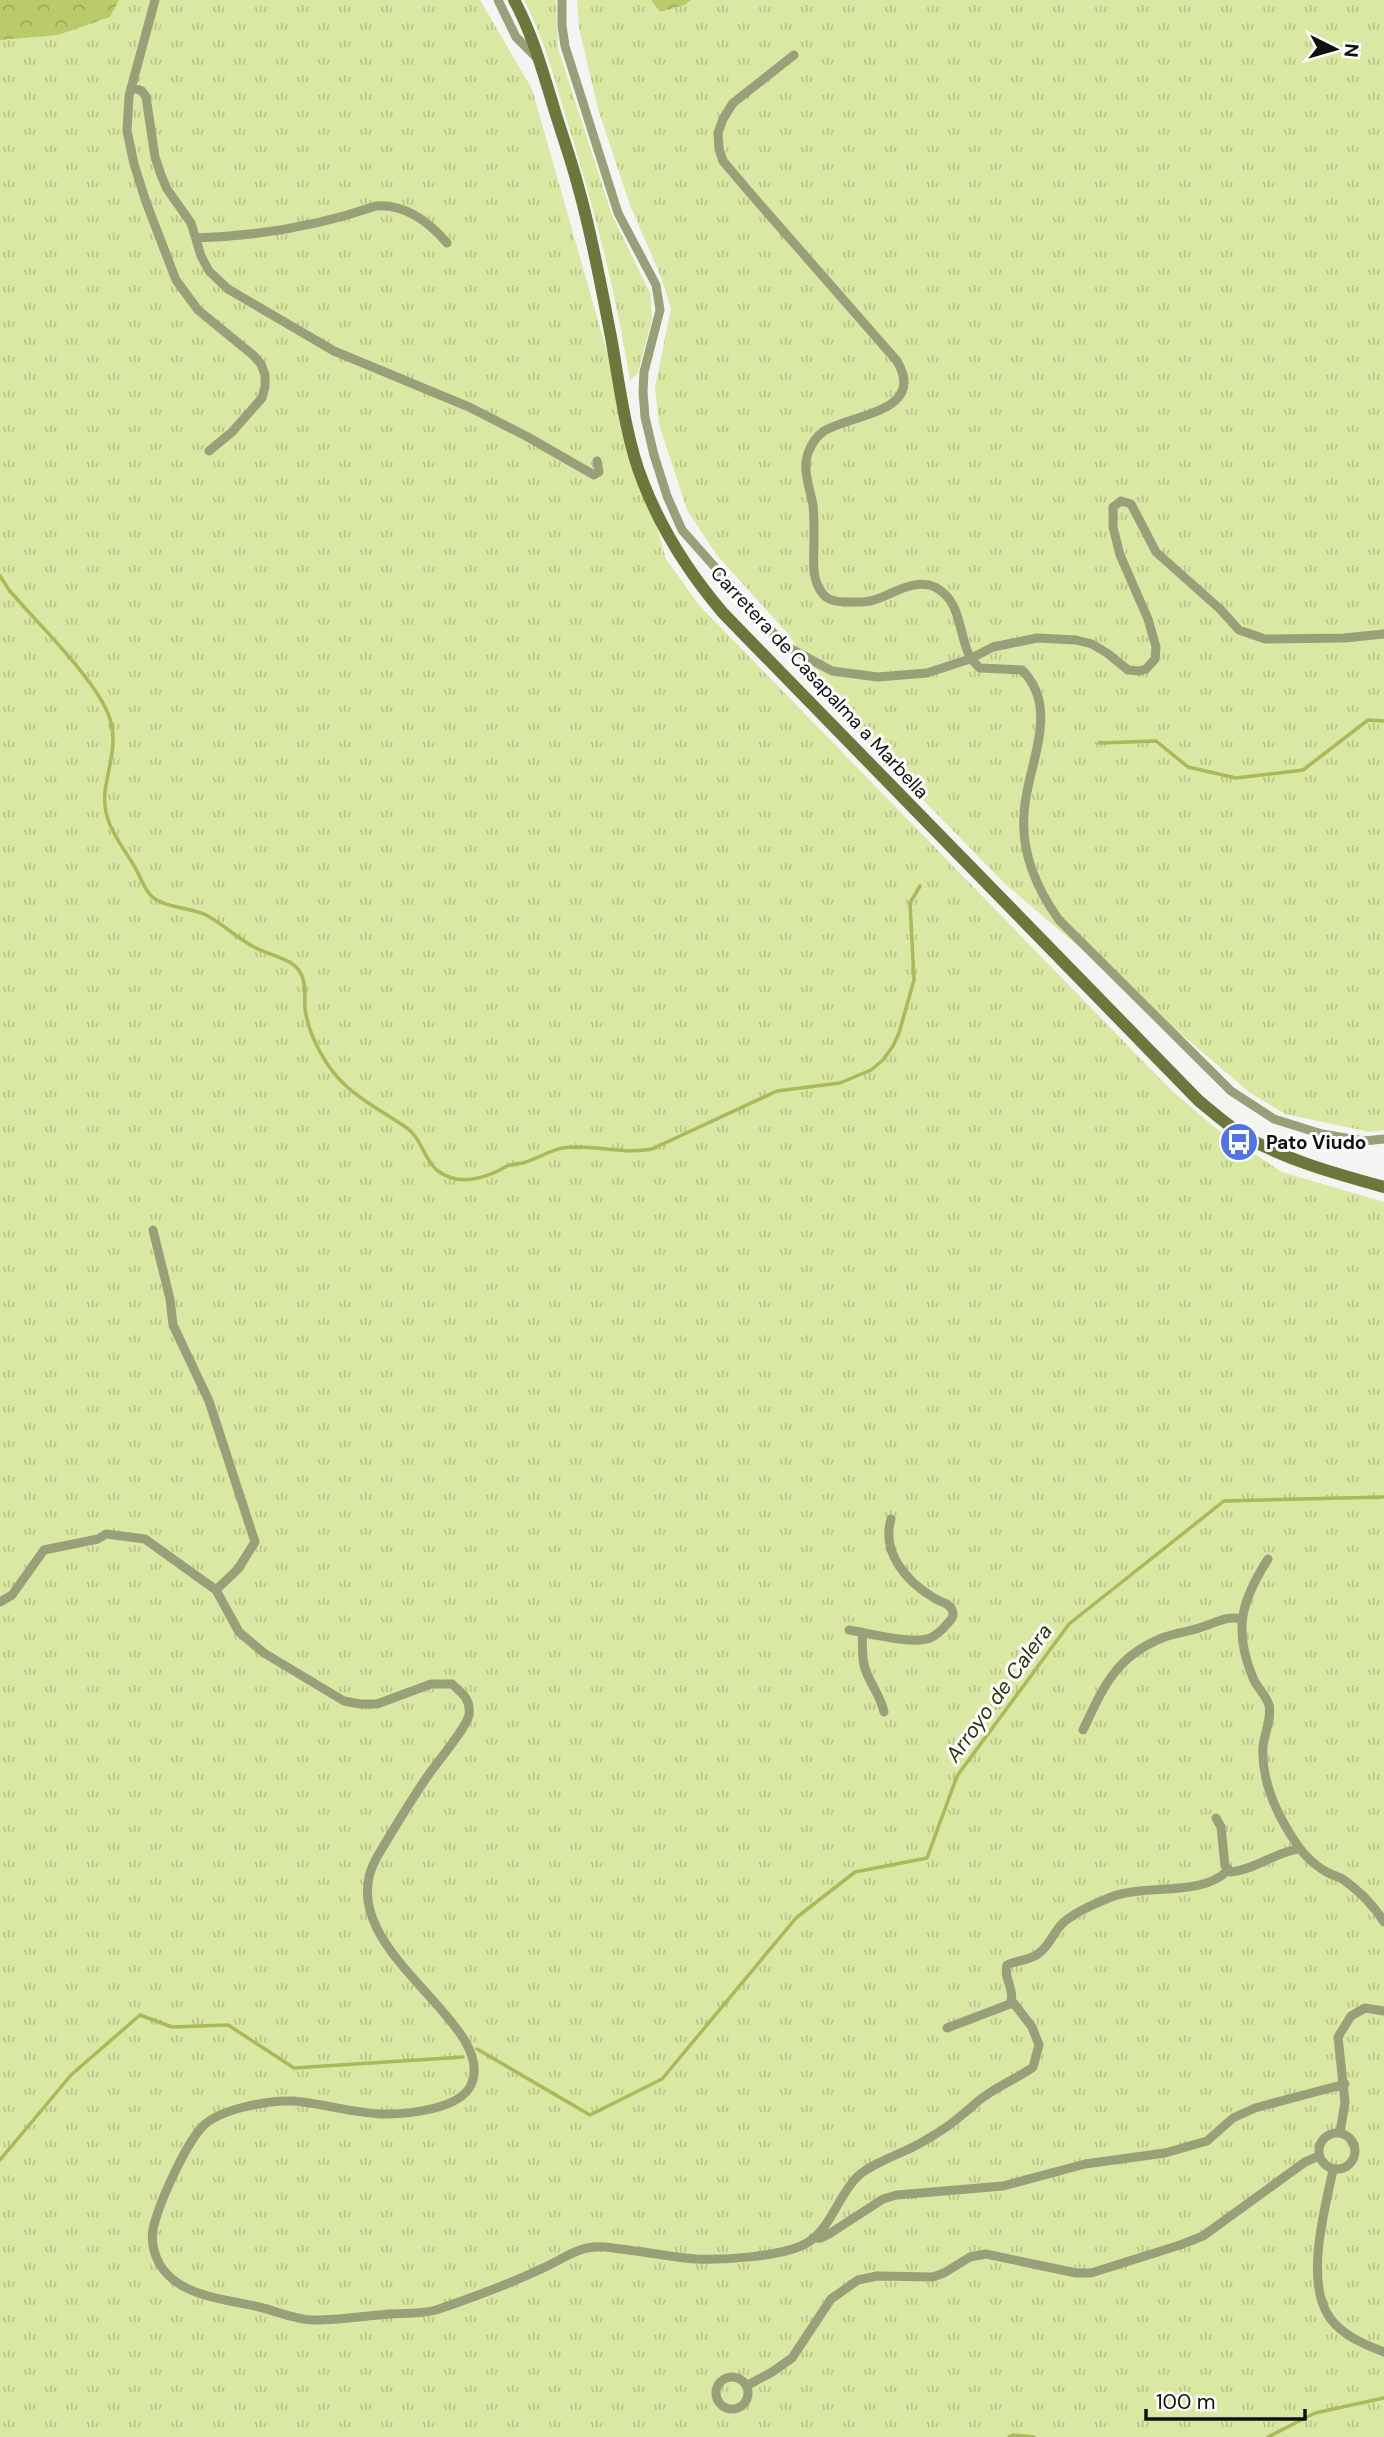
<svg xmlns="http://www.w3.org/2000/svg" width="1384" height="2437" font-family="'DM Sans',sans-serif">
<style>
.grass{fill:url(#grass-tufts)}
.forest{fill:url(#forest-crowns)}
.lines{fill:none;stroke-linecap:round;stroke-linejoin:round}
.stream{stroke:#a8ba59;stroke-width:3.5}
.minor{stroke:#98a079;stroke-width:9}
.secondary{stroke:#6c773c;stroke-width:12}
.labels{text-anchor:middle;stroke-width:6;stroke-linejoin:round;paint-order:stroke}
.street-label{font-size:19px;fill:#10100f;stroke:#fff}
.poi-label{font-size:19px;font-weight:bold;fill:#10100f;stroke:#fff;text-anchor:start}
.water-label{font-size:21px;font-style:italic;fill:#2d340a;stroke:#fff}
</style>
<defs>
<pattern id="grass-tufts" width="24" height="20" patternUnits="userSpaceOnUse" patternTransform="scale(1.75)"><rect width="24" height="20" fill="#d9e8a2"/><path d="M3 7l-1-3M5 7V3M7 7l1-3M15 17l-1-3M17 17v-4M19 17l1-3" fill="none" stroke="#b9c68a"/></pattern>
<pattern id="forest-crowns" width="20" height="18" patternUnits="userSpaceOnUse" patternTransform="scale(1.75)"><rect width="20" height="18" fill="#b9cb6a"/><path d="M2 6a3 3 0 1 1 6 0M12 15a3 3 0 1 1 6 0" fill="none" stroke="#9ead5b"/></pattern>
</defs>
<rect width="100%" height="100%" fill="#f4f5f2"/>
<path class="grass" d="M0,0H480L532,89L666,559L699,605L1171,1090L1214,1127L1282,1172L1384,1202V2437H0Z
M524,0H556L558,48L612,215L651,295L652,319L638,373L630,381C616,293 594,206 567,121C555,80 544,38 524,0Z
M577,0H651L660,12L685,5L691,0H1384V1130L1370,1132L1285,1114L1249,1092L1004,883L853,728L787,633L716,554L687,510L659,424L655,388L671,308L661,277L630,205L598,109L579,28Z"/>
<path class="forest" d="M0,0H119L110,17L58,35L0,40Z
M651,0H691L685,5L660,12Z"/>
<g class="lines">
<path class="stream" d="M0,576L9,590C37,623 98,681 110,719C118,744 108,767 105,792C102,822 119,841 133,864C139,873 142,884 148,892C159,909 189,906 206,915C223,924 237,938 254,947C268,955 292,958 300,972C307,983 304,996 305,1008C307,1027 316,1046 326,1062C346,1094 378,1108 407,1128C422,1139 424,1160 438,1171C459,1187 487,1178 507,1166C512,1164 517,1164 523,1163C536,1159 549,1151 562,1148C590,1143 621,1155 652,1149L777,1091L840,1083L871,1070L883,1060L893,1046L899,1033L914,980L910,903L920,886
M1099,743L1156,741L1188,767L1236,778L1303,770L1368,720L1384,721
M477,2049L590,2115L662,2079L796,1918L855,1872L927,1858L957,1776L1069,1624L1224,1501L1384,1497
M0,2160L71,2075L140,2015L172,2027L228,2025L294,2068L463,2057
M1009,2437L1013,2435L1034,2437
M1268,2437L1315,2413L1384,2398"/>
<path class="minor" d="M155,0L129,96L127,131L134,164L146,202L176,280L198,310L253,355L261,364L265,375V387L262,398L232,432L209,451
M498,0L516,37L538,59
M562,0V26L565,46L618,213L656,285L660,310L644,372L643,392L645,417L654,455L667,496L682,530L784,645L832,671L878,677L927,673L970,659L993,647L1037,638L1076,640L1092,644L1107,653L1128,670L1140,671L1146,669L1155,659L1156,647L1148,619L1120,555L1113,527V507L1121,501L1131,504L1156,552L1221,610L1239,630L1265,639L1344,638L1384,634
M794,55L733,103L723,119L718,133L719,149L723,161L751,194L897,361C927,412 853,414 824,431C817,436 811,445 808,453C802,470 810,488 813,505C814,514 814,523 814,532C815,552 809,578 823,594C828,601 839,602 847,602C856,602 866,603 874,600C893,594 915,578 935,587C962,601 958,633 970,657C972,661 977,665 980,668L1022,670C1062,710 1026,767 1024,814C1021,853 1037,889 1059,920L1231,1091L1274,1119L1322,1134L1364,1141L1384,1139
M131,87L142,91L146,97L155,157L161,175L167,189L191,223L201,256L209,271L228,289L334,351L469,407L526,436L594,475L599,472L597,461
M196,238C257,236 318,226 376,206C405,204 429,222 447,243
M1268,1559C1241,1601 1233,1630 1253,1678C1257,1688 1266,1695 1269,1705C1272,1719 1264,1734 1263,1747C1261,1783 1278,1817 1298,1846C1304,1855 1316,1866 1325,1871C1331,1875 1338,1876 1344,1880C1359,1891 1375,1907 1384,1922
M216,1590L239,1632L264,1653L344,1701L360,1704H377L431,1684H452C462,1693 471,1699 469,1715C466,1729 436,1763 427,1777C409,1803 393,1830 377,1857C325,1947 500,2021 471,2085C460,2109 409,2114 386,2114C355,2114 323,2103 292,2101C269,2100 220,2109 203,2126C187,2142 163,2195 156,2218C150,2234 151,2248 159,2263C178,2297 225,2299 259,2307C277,2311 295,2320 314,2320C339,2320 364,2316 389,2314C404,2313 421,2314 436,2310C471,2298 507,2285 541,2269C558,2262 574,2249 593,2247C601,2246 612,2248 621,2249C646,2252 671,2257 696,2259C724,2260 782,2257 807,2243C831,2229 838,2195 858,2176C875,2161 905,2153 924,2141C938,2133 952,2124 963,2114C971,2108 977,2101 985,2096C1000,2085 1018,2078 1033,2067L1039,2045L1032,2027L1012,2001
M0,1602L12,1595L44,1550L98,1539L106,1534L145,1539L216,1590L238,1569L255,1542L209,1401L173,1325L170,1299L153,1230
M849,1630C869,1633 912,1645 930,1638C937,1635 943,1629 947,1624C951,1620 955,1616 952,1610C950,1603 940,1602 934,1598C907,1582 881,1553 891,1519
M862,1632C863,1647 861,1663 868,1676C874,1689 881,1698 884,1712
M1083,1730C1103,1688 1115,1657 1162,1638C1174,1633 1187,1632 1199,1628C1213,1624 1227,1615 1241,1619
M1216,1818L1221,1827L1225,1866L1231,1872C1255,1870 1275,1852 1299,1849
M947,2028L1010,2004C1016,1991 1003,1978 1007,1965C1017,1960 1028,1961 1038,1954C1050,1946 1054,1930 1065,1921C1078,1911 1098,1902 1114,1896C1147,1884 1203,1897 1228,1870
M1319 2151a18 18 0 1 1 36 0a18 18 0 1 1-36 0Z
M1340,2133L1345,2102L1338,2037L1351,2016L1365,2008L1384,2011
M1333,2170C1325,2209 1304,2282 1330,2318C1343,2336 1364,2344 1384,2352
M813,2238H821L829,2234L883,2199L897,2195L1003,2186L1085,2164L1165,2153L1207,2141L1233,2118L1255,2108L1345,2084
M716 2393a16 16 0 1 1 32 0a16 16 0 1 1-32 0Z
M746,2386L772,2372L792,2358L831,2299L858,2280L877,2276L933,2277L944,2273L970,2257L986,2254L1076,2273H1091L1180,2245L1203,2236L1305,2162L1319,2156"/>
<path class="secondary" d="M514,0C532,33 542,69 553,105C561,132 571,159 578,186C592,235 601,286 611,337C619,382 626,440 643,482C662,531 689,573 723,613L1199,1101C1214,1113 1229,1127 1246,1137C1289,1161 1337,1174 1384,1187"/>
</g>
<defs>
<symbol id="bus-disc" viewBox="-11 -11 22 22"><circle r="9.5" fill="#5073e7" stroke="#fff"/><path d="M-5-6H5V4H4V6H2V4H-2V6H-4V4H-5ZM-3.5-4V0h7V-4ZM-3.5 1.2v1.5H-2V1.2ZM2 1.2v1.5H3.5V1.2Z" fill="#fff"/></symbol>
</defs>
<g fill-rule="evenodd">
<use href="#bus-disc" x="1217" y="1120" width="44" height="44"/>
</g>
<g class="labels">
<g class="street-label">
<text transform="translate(820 682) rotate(47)" y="7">Carretera de Casapalma a Marbella</text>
</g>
<g class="poi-label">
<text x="1266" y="1149">Pato Viudo</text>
</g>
<g class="water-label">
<text transform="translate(999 1693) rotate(-54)" y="7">Arroyo de Calera</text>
</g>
</g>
<g transform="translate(1335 49) rotate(95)" stroke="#ffffff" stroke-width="5" paint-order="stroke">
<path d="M0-5L12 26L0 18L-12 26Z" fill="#10100f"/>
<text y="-10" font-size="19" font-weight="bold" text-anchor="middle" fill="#10100f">N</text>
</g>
<path d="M1146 2409v10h159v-10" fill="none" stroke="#10100f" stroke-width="3.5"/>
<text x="1156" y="2409" font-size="21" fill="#10100f" stroke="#ffffff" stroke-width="5" paint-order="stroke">100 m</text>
</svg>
